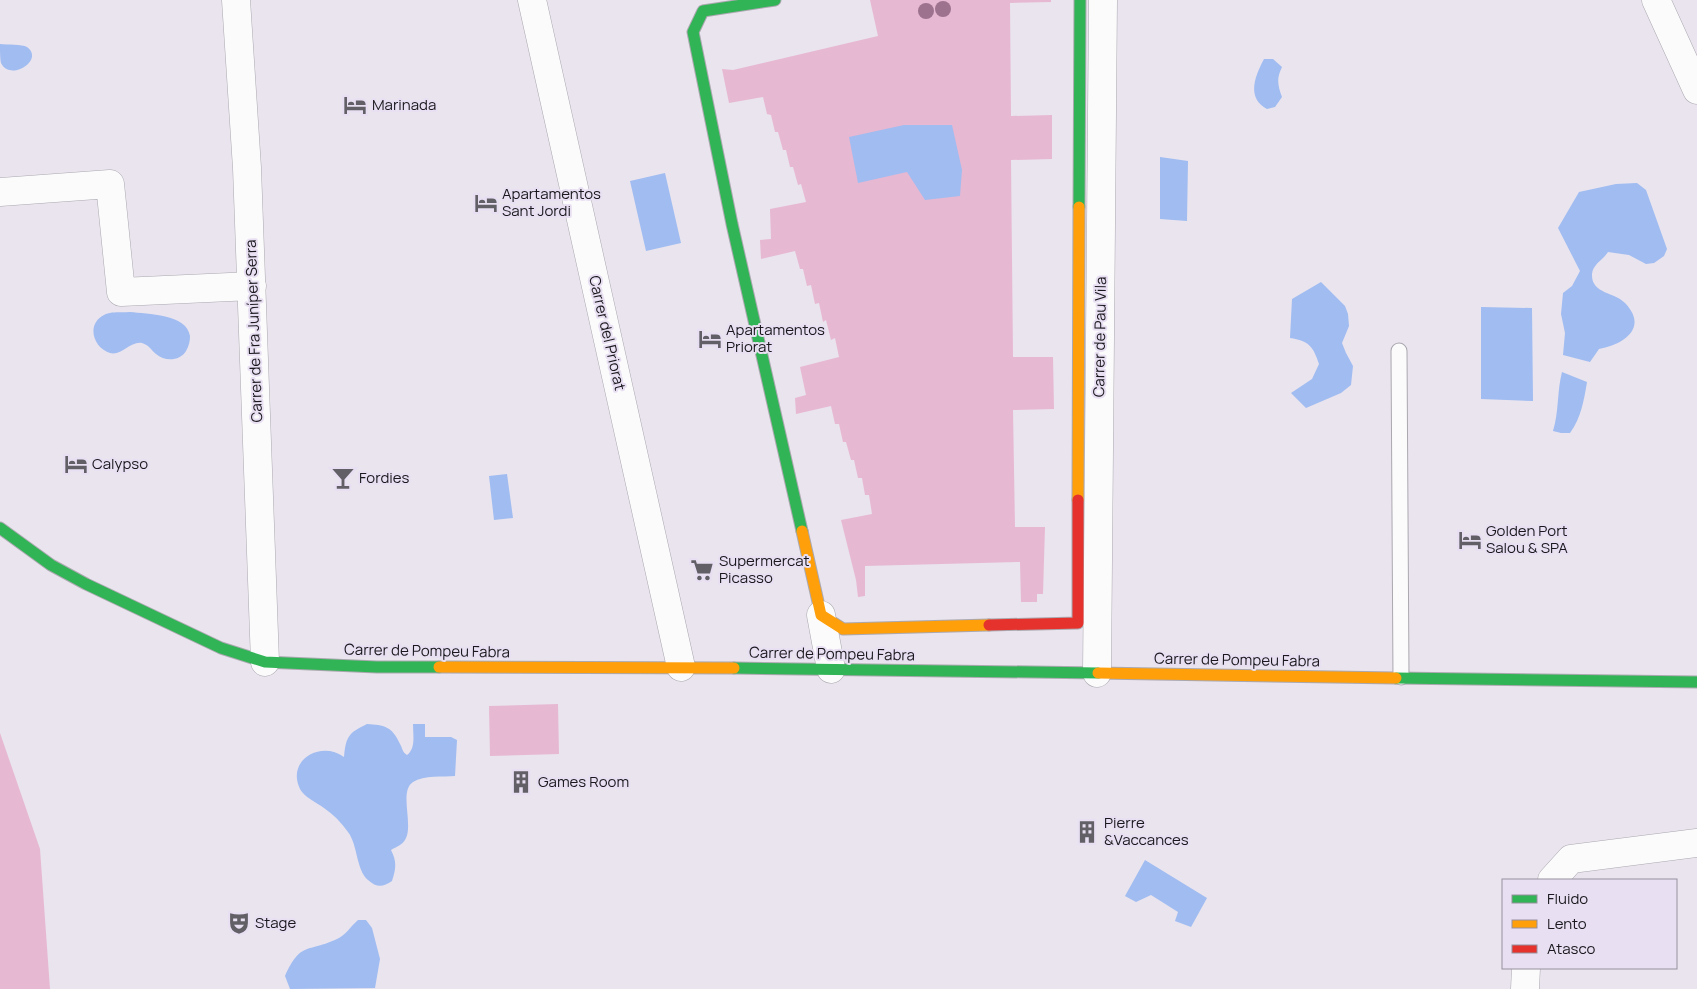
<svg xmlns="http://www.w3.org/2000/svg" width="1697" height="989" font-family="Manrope,sans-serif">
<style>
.green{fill:#e7b8d2}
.water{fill:#a0bcf1}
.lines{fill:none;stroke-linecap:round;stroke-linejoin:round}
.lane-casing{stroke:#aba8af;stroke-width:17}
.street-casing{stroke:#aba8af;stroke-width:29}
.fast-casing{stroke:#aba8af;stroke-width:13}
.slow-casing{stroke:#aba8af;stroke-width:13}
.jam-casing{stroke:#aba8af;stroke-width:13}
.lane{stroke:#fcfbfc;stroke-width:15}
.street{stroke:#fcfbfc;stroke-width:28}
.fast{stroke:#30b455;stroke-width:11}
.slow{stroke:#ff9f0a;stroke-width:11}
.jam{stroke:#e5322d;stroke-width:11}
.tree{fill:#9d728e}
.labels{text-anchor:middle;stroke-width:4;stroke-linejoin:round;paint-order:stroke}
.poi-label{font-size:15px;fill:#1a181e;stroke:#e8e0f2;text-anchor:start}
.street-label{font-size:15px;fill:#1a181e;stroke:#e8e0f2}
</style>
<rect width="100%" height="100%" fill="#e9e4ee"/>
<path class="green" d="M870,0H1051V2L1010,3L1011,116L1052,115V159L1011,160L1013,357H1053L1054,409L1013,410L1015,527H1045L1043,594H1037V602H1021L1020,562L865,566V596L858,597L856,580L841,520L872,514L869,495H865L862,478H858L854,460H851L846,442H843L839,424H835L831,406L796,414L795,398L806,395L800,367L839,357L835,338L831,340L826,320L823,322L819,303L815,304L811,285L807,286L803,269H800L795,251L761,259L760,240L771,239L770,209L806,202L801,184L798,185L793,167H790L786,150H783L778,132H775L771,115L767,114L763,97L729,103L722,69L733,70L878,36Z
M558,704L559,754L490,756L489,706Z
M0,733L40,849L50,989H0Z"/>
<path class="water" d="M0,44C7,45 22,44 27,47C45,60 10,82 1,63C0,58 0,49 0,44Z
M1264,59H1273L1282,67C1276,79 1278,86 1282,97L1275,107L1267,109C1246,98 1255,76 1264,59Z
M904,125H952L962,170L960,196L925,200L907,172L858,183L849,137Z
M1160,157L1188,161L1187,221L1160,219Z
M665,173L681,243L646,251L630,181Z
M1637,183L1646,190L1667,249L1664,256L1654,263L1646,264L1629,255L1608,252C1603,260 1593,264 1592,274C1591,294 1615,292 1625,303C1649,328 1623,345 1599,349L1590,362L1563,355L1565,333L1561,314L1563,293L1572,286L1580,271L1558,228L1579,192L1616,184Z
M1321,282L1345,306L1348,314L1349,326L1342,343L1346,353L1353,366L1351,385L1341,393L1306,408L1291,393L1312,379L1319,364C1313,346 1309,341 1290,338L1292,299Z
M1481,307L1532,308L1533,401L1481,399Z
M130,312C147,314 187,314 190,336C190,341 189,346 186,351C180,361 165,362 156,354C151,350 149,345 142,343C130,341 122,356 110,353C93,348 86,324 104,315C111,311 122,313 130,312Z
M1562,372L1587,382C1584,400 1581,418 1570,433H1561L1553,431C1559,412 1557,391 1562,372Z
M507,474L513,518L494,520L489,476Z
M367,724C384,725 392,726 400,744C403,749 402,752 407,755C416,748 413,735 413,724H425V737H451L457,740L455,776C443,777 424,775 413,782C399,791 413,823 406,838C404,844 396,847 391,850C397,862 396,868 392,881C383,887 377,888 368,880C356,870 358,845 348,832C341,822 333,814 324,808C316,802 304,797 300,789C286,760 321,740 344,757C346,737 348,733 367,724Z
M1145,860L1207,898L1191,927L1175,921L1178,912L1151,895L1136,902L1125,896Z
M358,920H366L372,928L380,959L375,988L290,989L285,976C301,941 307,953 337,939C345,936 351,926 358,920Z"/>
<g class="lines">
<defs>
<path id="lane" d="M1399,351L1401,677"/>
<path id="street" d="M236,0L247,168L265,662
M532,0L681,667
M1656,0L1697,90
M0,192L110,184L121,292L252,286
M821,615L831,669
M1097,673L1103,0
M1552,880L1571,859L1697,843
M1525,989L1526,968"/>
<path id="fast" d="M775,0L703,11L693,32L732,224L802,531
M1079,207L1080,0
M0,528L51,565L86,584L221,648L265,662L377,667H439
M734,668L1098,673
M1396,678L1697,682"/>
<path id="slow" d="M1078,500L1079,207
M802,531L821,615L843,629L989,625
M439,667L734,668
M1098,673L1396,678"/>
<path id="jam" d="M989,625L1078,623V500"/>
</defs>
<use href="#lane" class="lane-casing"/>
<use href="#street" class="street-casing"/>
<use href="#fast" class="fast-casing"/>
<use href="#slow" class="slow-casing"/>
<use href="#jam" class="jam-casing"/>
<use href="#lane" class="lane"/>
<use href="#street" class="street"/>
<use href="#fast" class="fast"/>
<use href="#slow" class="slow"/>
<use href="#jam" class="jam"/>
</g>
<g class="tree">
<circle cx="943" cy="9" r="8"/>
<circle cx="926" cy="11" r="8"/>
</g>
<defs>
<symbol id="hotel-bare" viewBox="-9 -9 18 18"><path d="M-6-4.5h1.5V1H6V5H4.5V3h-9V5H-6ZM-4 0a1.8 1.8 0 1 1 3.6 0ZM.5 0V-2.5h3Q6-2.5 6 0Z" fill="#625f67" stroke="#e8e0f2" stroke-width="2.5" paint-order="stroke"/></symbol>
<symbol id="bar-bare" viewBox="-9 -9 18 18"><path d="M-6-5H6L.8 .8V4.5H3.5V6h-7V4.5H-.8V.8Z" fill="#625f67" stroke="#e8e0f2" stroke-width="2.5" paint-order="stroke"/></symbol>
<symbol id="supermarket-bare" viewBox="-9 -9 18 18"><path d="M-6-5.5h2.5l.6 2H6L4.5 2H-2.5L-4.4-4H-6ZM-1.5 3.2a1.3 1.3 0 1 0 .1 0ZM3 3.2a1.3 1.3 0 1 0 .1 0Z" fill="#625f67" stroke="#e8e0f2" stroke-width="2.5" paint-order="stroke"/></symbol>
<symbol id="building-bare" viewBox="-9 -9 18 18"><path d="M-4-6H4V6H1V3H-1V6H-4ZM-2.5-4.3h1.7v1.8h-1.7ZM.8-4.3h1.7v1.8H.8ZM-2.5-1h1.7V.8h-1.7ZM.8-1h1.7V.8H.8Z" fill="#625f67" stroke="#e8e0f2" stroke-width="2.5" paint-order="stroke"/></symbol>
<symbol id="theatre-bare" viewBox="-9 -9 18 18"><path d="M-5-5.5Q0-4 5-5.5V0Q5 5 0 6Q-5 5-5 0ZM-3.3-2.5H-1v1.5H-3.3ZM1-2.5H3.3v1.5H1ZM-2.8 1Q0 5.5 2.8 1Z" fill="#625f67" stroke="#e8e0f2" stroke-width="2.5" paint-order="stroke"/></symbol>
</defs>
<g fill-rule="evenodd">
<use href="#hotel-bare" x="339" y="89" width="32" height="32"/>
<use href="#hotel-bare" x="470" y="187" width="32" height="32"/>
<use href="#hotel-bare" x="694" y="323" width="32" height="32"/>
<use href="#hotel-bare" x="60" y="448" width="32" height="32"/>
<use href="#bar-bare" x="327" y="462" width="32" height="32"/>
<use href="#hotel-bare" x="1454" y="524" width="32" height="32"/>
<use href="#supermarket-bare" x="686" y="554" width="32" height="32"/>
<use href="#building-bare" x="505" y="766" width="32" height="32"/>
<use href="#building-bare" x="1071" y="816" width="32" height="32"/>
<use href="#theatre-bare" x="223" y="907" width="32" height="32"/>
</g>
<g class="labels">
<g class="poi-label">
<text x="372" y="110">Marinada</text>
<text x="502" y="199">Apartamentos<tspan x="502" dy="17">Sant Jordi</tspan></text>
<text x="726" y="335">Apartamentos<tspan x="726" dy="17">Priorat</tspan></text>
<text x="92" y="469">Calypso</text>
<text x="359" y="483">Fordies</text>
<text x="1486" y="536">Golden Port<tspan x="1486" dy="17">Salou &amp; SPA</tspan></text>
<text x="719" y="566">Supermercat<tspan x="719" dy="17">Picasso</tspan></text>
<text x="538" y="787">Games Room</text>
<text x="1104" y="828">Pierre<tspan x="1104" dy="17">&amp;Vaccances</tspan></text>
<text x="255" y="928">Stage</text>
</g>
<g class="street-label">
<text transform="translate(254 331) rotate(-92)" y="5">Carrer de Fra Juníper Serra</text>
<text transform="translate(607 333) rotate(77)" y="5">Carrer del Priorat</text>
<text transform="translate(1100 337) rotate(-89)" y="5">Carrer de Pau Vila</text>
<text transform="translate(427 651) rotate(1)" y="5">Carrer de Pompeu Fabra</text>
<text transform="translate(832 654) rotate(1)" y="5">Carrer de Pompeu Fabra</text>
<text transform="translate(1237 660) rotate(1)" y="5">Carrer de Pompeu Fabra</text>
</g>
</g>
<rect x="1502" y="879" width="175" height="90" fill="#e8e0f2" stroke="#96909d"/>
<rect x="1512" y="895" width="25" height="8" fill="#30b455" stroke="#96909d"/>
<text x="1547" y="904" font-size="15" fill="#1a181e">Fluido</text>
<rect x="1512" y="920" width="25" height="8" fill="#ff9f0a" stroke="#96909d"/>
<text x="1547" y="929" font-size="15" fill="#1a181e">Lento</text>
<rect x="1512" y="945" width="25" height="8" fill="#e5322d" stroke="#96909d"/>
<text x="1547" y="954" font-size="15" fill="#1a181e">Atasco</text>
</svg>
